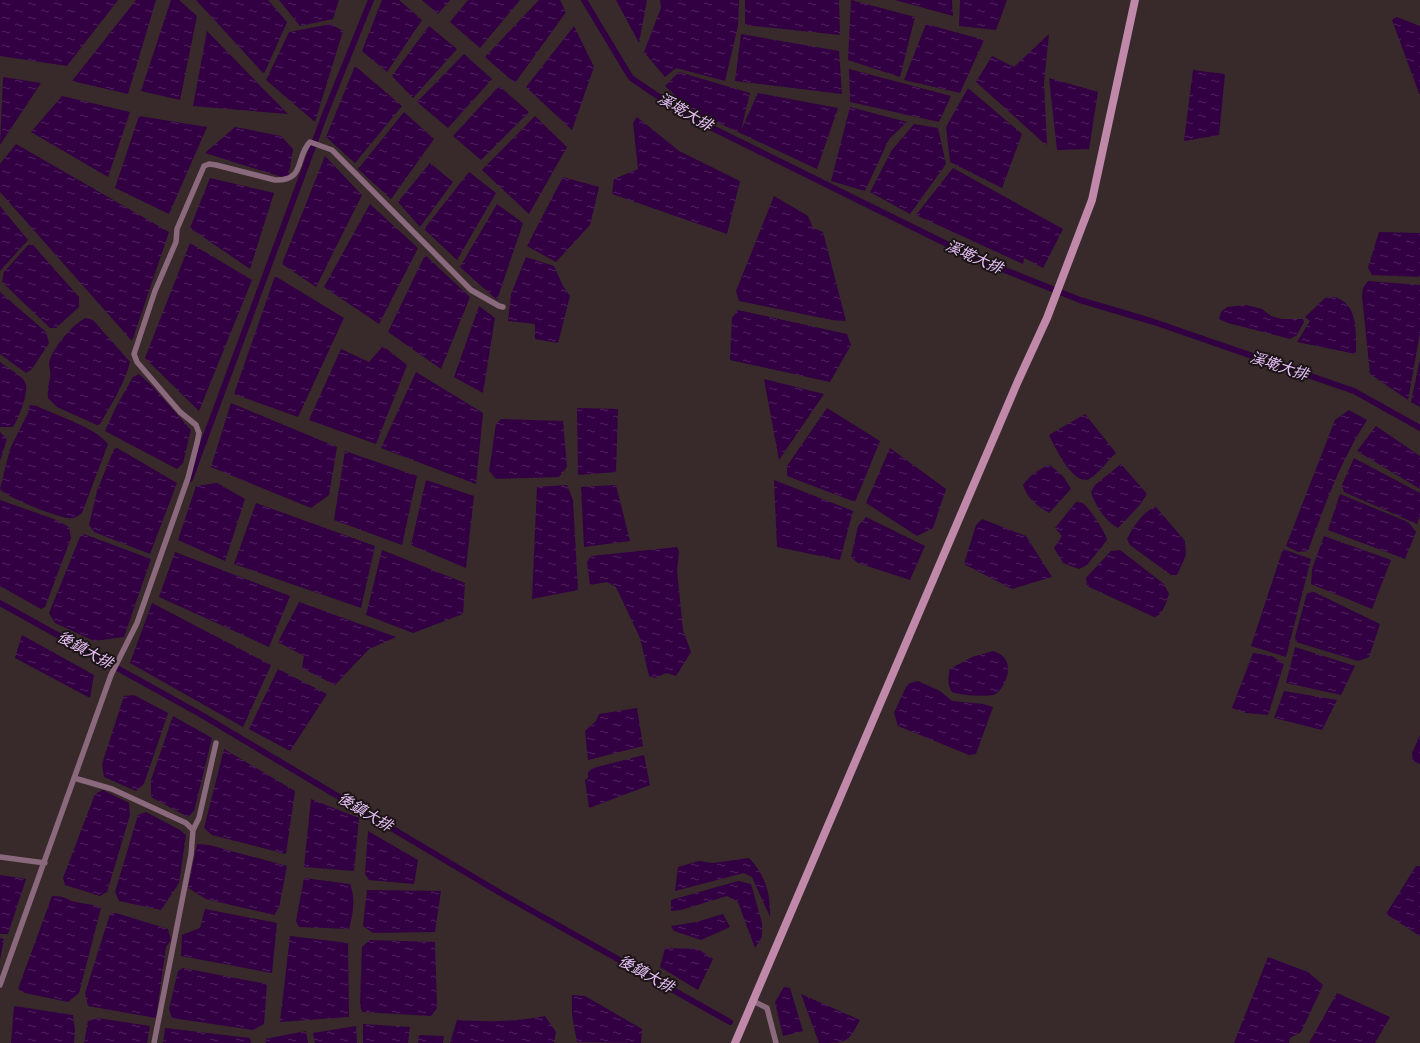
<svg xmlns="http://www.w3.org/2000/svg" width="1420" height="1043" font-family="Lato,'Noto Sans TC',sans-serif">
<style>
.water{fill:url(#water-ripples)}
.lines{fill:none;stroke-linecap:round;stroke-linejoin:round}
.canal{stroke:#320042;stroke-width:6}
.minor{stroke:#8b697d;stroke-width:5.5}
.secondary{stroke:#c089aa;stroke-width:8}
.labels{text-anchor:middle;stroke-width:4;stroke-linejoin:round;paint-order:stroke}
.water-label{font-size:15px;font-style:italic;fill:#e8c0f9;stroke:#1b1415}
</style>
<defs>
<pattern id="water-ripples" width="26" height="14" patternUnits="userSpaceOnUse"><rect width="26" height="14" fill="#320042"/><path d="M2 4q2-2 4 0t4 0M15 11q2-2 4 0t4 0" fill="none" stroke="#4f245d"/></pattern>
</defs>
<rect width="100%" height="100%" fill="#38292b"/>
<path class="water" d="M0,0H118L67,66L0,56Z
M136,0H156L128,94L72,81Z
M171,0H179L197,16L180,100L141,91Z
M196,0H268L287,22L264,74Z
M279,0H339L333,19L300,26Z
M382,0H399L422,20L387,72L362,51Z
M422,0H450L438,14Z
M468,0H520L480,48L450,22Z
M539,0H560L566,12L515,83L485,57Z
M616,0H647L639,43Z
M660,0H739L738,26L725,81L676,68L665,77L644,52L661,8Z
M745,0H839L840,35L745,25Z
M851,0L915,17L900,77L848,60Z
M895,0H952L953,16Z
M960,0H1007L996,30L959,26Z
M1397,17L1420,26V96L1392,20Z
M331,24L343,31L315,122L266,80L289,32Z
M926,24L984,40L960,93L904,80Z
M429,26L457,49L413,98L392,76Z
M574,26L594,67L572,130L526,87Z
M207,31L288,114L193,106Z
M741,34L839,51L842,94L735,81Z
M1049,34L1044,82L1047,146L976,82L992,56L1014,67Z
M464,54L492,79L448,128L417,102Z
M355,66L402,106L355,163L326,137Z
M849,69L951,96L939,122L850,102Z
M1193,70L1225,74L1219,135L1184,141Z
M679,72L750,93L741,130L758,93L838,108L817,169L689,109L665,86Z
M3,77L41,83L0,145Z
M1049,78L1098,92L1089,149L1057,150Z
M499,86L529,112L481,160L453,136Z
M968,88L1022,134L1002,188L950,162L946,127Z
M62,96L130,112L108,177L31,132Z
M850,107L907,122L889,139L865,191L831,181Z
M404,112L434,139L391,199L358,169Z
M139,116L207,127L169,214L115,188Z
M535,116L567,147L529,214L482,170Z
M637,117L679,151L740,181L727,234L612,194L614,179L638,169L633,123Z
M914,124L938,128L946,164L910,214L870,192L892,150Z
M235,127L281,136L293,149L288,179L205,153Z
M16,144L169,232L132,341L0,192V164Z
M325,156L362,195L316,287L282,264Z
M430,163L453,182L420,227L398,202Z
M953,168L1063,229L1043,268L1024,258L1023,264L916,215Z
M469,172L496,193L457,260L424,229Z
M563,177L599,187L590,225L556,262L527,246Z
M210,178L274,193L250,269L190,228Z
M774,196L808,216L813,228L823,232L846,321L832,320L739,301L736,291Z
M370,204L418,248L379,324L324,287Z
M497,204L523,223L497,300L460,267Z
M0,206L28,240L0,271Z
M1379,232L1420,233V277L1372,275L1368,268Z
M190,243L252,280L199,411L145,358Z
M28,245H33L79,297V307L56,328H50L2,282L4,272Z
M425,255L470,297L441,369L388,332Z
M526,257L554,266L563,286L570,296L558,343L535,339V324L508,321L511,294Z
M275,276L344,318L298,417L234,394Z
M1368,281L1420,285V333L1408,400L1370,374L1362,296L1363,288Z
M0,292L46,332L49,343L32,369L26,373L0,354Z
M1335,297C1359,305 1356,333 1356,354L1297,342L1310,321L1305,317L1325,298Z
M1246,305L1262,309L1271,316L1282,319H1303L1304,322L1297,335L1290,339L1228,323L1219,319L1221,312L1227,307Z
M479,306L495,318L483,393L454,377Z
M738,310L847,334L851,345L830,382L730,360L732,318Z
M86,318L93,320L130,362C124,385 112,403 100,424L97,425L57,407L48,398C47,390 49,384 50,377C51,372 49,368 49,364C51,350 73,323 86,318Z
M383,346L407,365L376,444L309,420L341,349L369,362Z
M1420,359V407L1411,402Z
M0,362C7,368 20,374 25,382C30,391 18,419 13,427H0Z
M416,372L483,413L476,484L381,448Z
M139,374L151,385L191,430L183,463L177,469L105,431L116,407L133,377Z
M764,379L824,394L779,460Z
M231,403L337,447L329,495L311,508L211,467Z
M30,405L37,406C57,416 95,427 108,444L82,513C78,516 74,519 68,518C56,517 6,497 0,489L10,449L28,413Z
M577,408L618,409L616,472L578,475Z
M827,408L880,441L855,502L787,476V466Z
M1349,410L1367,420C1340,462 1325,504 1308,551L1298,552L1286,546L1335,420Z
M1085,414L1116,453C1108,460 1100,472 1091,478C1074,489 1055,447 1049,435Z
M501,419L563,421L567,467L559,477L496,479L489,471L496,424Z
M1376,426L1420,456V489L1357,451Z
M0,432L7,439L0,461Z
M117,448L177,483L150,554L94,532L89,525L97,491L114,449Z
M890,448L946,489L933,528L917,536L866,503Z
M345,451L417,476L402,545L334,520Z
M1354,458L1420,493V516L1417,524L1344,492L1342,485Z
M1121,464L1147,494L1139,506L1118,528C1105,521 1095,505 1091,492L1095,485Z
M1050,465L1063,476L1071,489L1049,513C1038,506 1027,499 1023,485C1029,476 1040,468 1050,465Z
M426,480L474,496L466,568L411,545Z
M774,480L853,511L840,560L777,547Z
M217,483L245,499L225,561L178,540L196,486Z
M567,485L573,500L578,590L532,599L537,487Z
M616,485L630,541L584,547L581,487Z
M1340,494L1408,522L1416,532L1405,559L1328,530Z
M0,500L54,519L69,527L71,538L45,607L41,609L0,586Z
M1076,502C1078,502 1080,502 1082,503C1088,505 1106,533 1107,540L1087,565L1079,569L1063,563L1054,548L1062,536L1055,528Z
M256,503L375,546L361,608L234,564Z
M1156,507L1185,541L1186,555L1177,575H1171L1130,545L1127,539C1133,527 1143,511 1156,507Z
M866,517L925,546L910,580L858,563L851,557L858,526Z
M982,519L1026,536L1052,577L1012,589L964,564L976,525Z
M84,534L151,559L124,637L94,641L55,623L49,613L80,537Z
M1324,536L1391,560L1372,609L1311,584L1312,569Z
M677,547L679,551L677,570L683,630L691,652L676,676L666,673L656,678L649,676L640,638L616,587L607,582L590,585L587,562L591,556Z
M1283,549L1311,559L1286,657L1251,646Z
M382,550L465,583L463,614L413,633L366,615Z
M1120,550L1164,584L1169,594C1166,602 1163,616 1154,617L1087,586L1086,578L1111,551Z
M175,552L290,596L269,647L159,597Z
M1314,592L1380,624L1369,657L1358,661L1296,642L1295,637L1307,593Z
M299,602L396,637L369,649L335,685L302,668L304,656L278,642Z
M152,603L271,665L243,727L130,663Z
M22,635L94,675L90,698L15,658Z
M1295,647L1355,666L1341,695L1286,683Z
M993,651C999,653 1005,656 1007,663C1011,672 1003,692 993,695C986,697 958,695 952,692C947,685 948,677 950,669L972,657Z
M1253,653L1272,656L1284,664L1268,715L1246,713L1232,708Z
M278,669L327,694L290,751L249,729Z
M918,681L940,691L952,701L983,704L993,707L976,754L969,755L898,726L894,713L906,687L910,683Z
M1284,691L1337,700L1322,730L1274,718Z
M134,695L168,713L144,784L136,791L104,777L102,764L124,696Z
M637,708L643,746L588,760L585,731L596,721L599,714Z
M173,716L212,738L194,811L188,817L151,797V780Z
M1420,735V764L1413,761L1412,753Z
M224,749L295,791L286,854L212,835L204,828Z
M644,755L650,785L589,808L585,780L588,778V772L593,768Z
M103,790L129,803L130,815L107,892L100,896L65,885L63,878L95,794Z
M311,799L359,818L354,871L304,867Z
M146,812L180,830L186,835L179,883L161,910L119,901L115,892L138,815Z
M368,831L418,860L414,884L369,880L365,874Z
M197,844L209,845L287,866L279,907L274,915L206,899L188,888Z
M749,858C765,874 771,895 770,917L752,877L744,873L675,891L678,867L699,861L713,863Z
M1416,866H1420V936L1386,914Z
M0,875L26,879L8,934H0Z
M304,878L350,884C356,900 353,913 349,929L299,927L296,921Z
M738,881L751,884L762,923V937L755,948L738,902L727,896L681,910L671,911V900Z
M367,890L441,891L435,932L373,933L363,926Z
M52,896C67,896 66,900 76,902C85,904 92,904 101,908L79,993L68,1002L25,993L18,989Z
M205,909L277,923L272,973L181,956L182,935L200,928Z
M116,913L168,929L171,940L166,947L156,1018L88,1006L85,993L110,914Z
M723,914L730,927L701,940L674,931L671,926L696,922Z
M290,936L348,943L349,1017L280,1022Z
M0,938L4,939L0,960Z
M370,940L435,942L437,1008L431,1016L362,1012L360,1004L362,947Z
M665,948L698,949L713,959L698,990L660,967Z
M1268,957L1308,972L1323,985L1301,1032L1290,1038L1289,1043H1234Z
M183,968L267,984L264,1024L253,1030L172,1018L169,1009L178,971Z
M784,987L790,988L803,1031L783,1036L775,1002Z
M1337,993L1390,1017L1375,1043H1309Z
M801,994L860,1020C848,1043 846,1043 819,1043Z
M572,995L585,996L642,1029L641,1043L577,1042L572,1015Z
M14,1006L73,1015L75,1030L74,1043H11Z
M545,1016L556,1032L554,1043H450L457,1020C487,1022 515,1022 545,1016Z
M97,1018L150,1026L147,1043H84L88,1021Z
M363,1024L410,1027L408,1043H363Z
M356,1026L357,1043H315L313,1033Z
M165,1028L250,1038L251,1043H163Z
M306,1031L308,1043H266L265,1039Z
M419,1035L444,1036L443,1043H418Z"/>
<g class="lines">
<path class="canal" d="M584,0L631,78L686,115L977,259L1080,300L1154,322L1354,391L1420,428
M190,479L325,114L371,0
M0,603L200,714L502,894L730,1022"/>
<path class="minor" d="M74,778L112,789L186,823L193,830
M0,857L45,863
M0,985L111,675L137,623L188,478L197,443L199,433L196,425L180,412L137,362L134,354L155,291L176,242L177,229L204,166L209,164L216,165L275,180C306,181 295,157 310,142L332,150L471,290L499,306L503,307
M753,1001L767,1008L776,1043
M154,1043L191,855L193,830L199,818L216,743"/>
<path class="secondary" d="M735,1043L1018,381L1047,318L1092,200L1135,0"/>
</g>
<g class="labels">
<g class="water-label">
<text transform="translate(685 112) rotate(30)" y="5">溪墘大排</text>
<text transform="translate(974 257) rotate(24)" y="5">溪墘大排</text>
<text transform="translate(1279 366) rotate(18)" y="5">溪墘大排</text>
<text transform="translate(85 650) rotate(29)" y="5">後鎮大排</text>
<text transform="translate(365 812) rotate(31)" y="5">後鎮大排</text>
<text transform="translate(646 974) rotate(29)" y="5">後鎮大排</text>
</g>
</g>
</svg>
